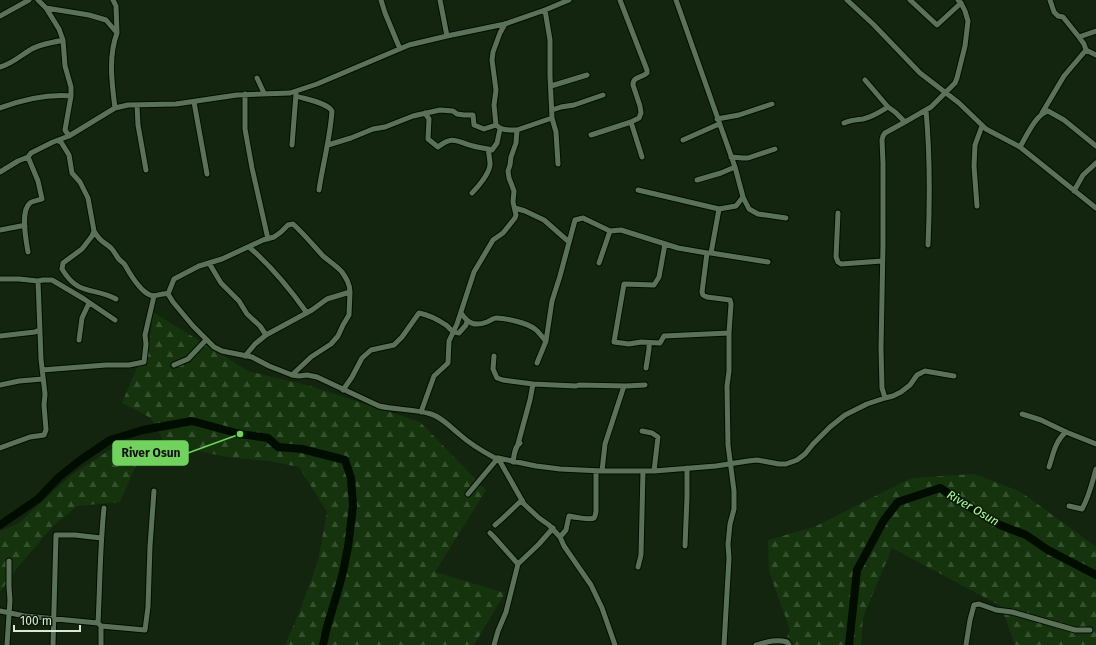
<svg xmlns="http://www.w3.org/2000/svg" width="1096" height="645" font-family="'Fira Sans',sans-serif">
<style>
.forest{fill:url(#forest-firs)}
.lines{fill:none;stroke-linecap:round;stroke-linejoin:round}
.river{stroke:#000d00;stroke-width:8}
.minor-casing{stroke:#010e00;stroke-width:7}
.minor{stroke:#5c7258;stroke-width:5}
.labels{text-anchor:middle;stroke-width:3;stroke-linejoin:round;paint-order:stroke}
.water-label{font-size:12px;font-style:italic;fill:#b0fca2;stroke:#0a1c07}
.leader{fill:none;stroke:#71d25e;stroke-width:1.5}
.callout-dot{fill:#71d25e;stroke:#0a1c07;stroke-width:1.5}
.callout{fill:#71d25e;stroke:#71d25e;stroke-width:1.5}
.callout-label{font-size:12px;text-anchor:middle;font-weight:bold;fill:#111}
</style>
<defs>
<pattern id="forest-firs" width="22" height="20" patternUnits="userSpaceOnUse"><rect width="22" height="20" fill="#15340e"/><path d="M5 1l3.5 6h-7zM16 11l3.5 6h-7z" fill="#365130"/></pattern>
</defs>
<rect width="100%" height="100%" fill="#13250f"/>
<path class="forest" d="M153,312L248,371L310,386L420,422L486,490L435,572L505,593L474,645H285L299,613L318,561L327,512L299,467L269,461L227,457L165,444L151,418L122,403L136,370L149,348Z
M147,440L120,502L77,506L53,526L18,567L0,592V531L19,523L70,476L114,447Z
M974,474L1021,492L1096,547V645H1015L1001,606L892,548L863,617L861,645H784L790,630L769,571L768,540L814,527L911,478Z"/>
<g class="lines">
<path class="river" d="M0,525L38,499L59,477L79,461L110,440L143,430L192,421L240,434L268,438L278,447L302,449L345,460L351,478L353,506L348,547L343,572L337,594L327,627L323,645
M849,645L857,570L884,520L898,502L940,488L989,519L1000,525L1026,535L1048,550L1096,575"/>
<defs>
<path id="minor" d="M38,0L46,8L59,29L63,40L65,66L71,87V96L65,130L69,136
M113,0L116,6L117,33
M381,0L385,13L400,49
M440,0L447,36
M620,0L647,70V73C642,78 633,76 633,85L640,106L641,113L639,118L631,122L642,157
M676,0L735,167L743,197L749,209L758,214L786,218
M847,0L873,24L920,73L959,103L986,129L1020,147L1096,208
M910,0L937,25L961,3L958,0
M1050,0L1054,12L1058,16L1063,17L1079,37L1096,31
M46,8L89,15L106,20L117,33C108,57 112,84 115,108
M545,10L550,40V76L552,118L556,132L558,164
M0,16L29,0
M1086,50L1096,55
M0,67C12,64 20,56 30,50C39,44 52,43 63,40
M257,78L264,93
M865,80L888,107L895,112L905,122
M551,86L587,75
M245,94V129L252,168L268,239
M296,96C305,99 328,103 332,111C330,139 323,163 319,190
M194,102L207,174
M137,105L138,125L146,170
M0,108C22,100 47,94 71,96
M552,110L561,107L574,105L603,95
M926,110C930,155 930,200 928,245
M425,113L429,119L428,139L438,147C454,134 458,143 473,146C480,148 485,148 492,150L497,143L500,129
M1042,113L1064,76L1086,50L1084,44L1079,37
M717,119L739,115L772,104
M844,123C851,120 856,120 863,119C873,117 880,112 888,107
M496,125L494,105L496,90L492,60L493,52L500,33L505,24
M517,130L552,118
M591,135L631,122
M683,140L719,124
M58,141L61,142L69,155L72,173L80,182L88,198L94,231L92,236L82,249L63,263L62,269C79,297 92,286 116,299
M292,145L296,94
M328,145L351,138L373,129L385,127L413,116L440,110L453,111L457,114L464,115H473L474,125L484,129L496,125C502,131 509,130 517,130L516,143L511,157L510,165L508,171L509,178L514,191L513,202L516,215L515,218L503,233L493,240L474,272L457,324L449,341L448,363L434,376L421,412
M1020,147C1026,137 1036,114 1048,111L1064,120L1096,146
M28,157L38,181L42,199C39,200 33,201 30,203C20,211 26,240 28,252
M731,157L743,158H748L775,149
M0,172L18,161L28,157L31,153L53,142L69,136L115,108L128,105L176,104L237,95L290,93L317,84L409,45L447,36L505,24L545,10L569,0
M697,180L721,173L735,167
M638,190L719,209L736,206L743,197
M1074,191L1083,175L1096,163
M472,193C478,187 489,174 490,165C490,160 489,154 488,149
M977,206L974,166L975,145L982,126
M515,208L525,211L544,220L569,242
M719,209L711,253H707L702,292L703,295L707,297L730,300L731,304L729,333V371L727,386L728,445L734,491V509L730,524L728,544L729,558L724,645
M838,213L836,257L838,262L841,264L882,261
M0,230L21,226H25
M94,231C100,242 103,241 111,248C114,251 116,255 118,258C120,261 123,262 125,265C130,274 140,291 150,295C156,298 162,292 168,294L173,302L193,326L214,347L222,351L252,357L269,366L292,375L299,376L307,375L317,377L379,406C396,410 415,409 431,414C443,418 450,427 459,434C470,444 482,451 495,458H498L536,466L560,469L602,471H654L716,466L748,461L757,460L779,464H786L797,460L805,454L813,444L830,427L845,415L867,404L885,398L893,396L901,392L910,385L917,375L925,371L954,376
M665,244L659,277L654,285L624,284L614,342L629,344L641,342L660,343L664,336L729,333
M249,247C271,266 290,289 307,313
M711,253L768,262
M209,263L221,283L239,301L247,314L260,326L266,335
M599,263L610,231L621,230L678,248L707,253
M0,279H19L38,281L43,280H52L84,299L115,320
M38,281L40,332
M168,294L174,279L199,266L222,259L263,240L274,237L281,232L288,225L293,224C304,234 313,245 323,256C329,261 338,267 342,272C346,278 350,284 350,292L327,299L312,310L266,335L255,344L245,356
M461,313C468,323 474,327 487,322C490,321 493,318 496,318C506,318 527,323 535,329C539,332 542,337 546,341
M0,336L35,332L37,331L40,332L41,359L45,394L44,405L46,430L44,435L30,437L0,448
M79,340L82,318L89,303
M494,356L493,369L497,378L503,380L533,384L576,386L579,385L626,386L645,385
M537,363L546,341L552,301L560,276L575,220L583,218L610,231
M174,365L188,359L206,340
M646,368L649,349V343
M42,370L106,365H129L144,362L146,344L145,335L154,296
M292,375L311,357L331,344L338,336L343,325L349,315L350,292
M0,385L19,381L43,379
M343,390L352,377L362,358L371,350L394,345L402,337L419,313C429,315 437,319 446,325C452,330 451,332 459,333L466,325L467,321
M885,398L882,388L881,348L883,245V163L882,140L883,136L885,133L905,122L931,107L955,83L957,78L965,46L968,21L965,11L961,3
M1022,414L1041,420L1066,432L1096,444
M642,431L652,433L658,437L654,471
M518,444L530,400L533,384
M498,458L524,504L539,518L549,525L560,537L564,546L591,585L602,608L615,645
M513,462C514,455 515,446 520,443
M1049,467C1053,455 1055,441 1066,432
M602,471L605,444L624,386
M468,494L498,458
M1069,506L1082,509C1089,497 1092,483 1096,469
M495,525C505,517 513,508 522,500
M490,533L494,537L517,563L518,564L539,544L553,528
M560,537L566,530L569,516C573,517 590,520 594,518C595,517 596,512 596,511V471
M685,546L687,497V468
M638,567L641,555L643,471
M0,611L25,616L98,623
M101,626L145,630L148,607L150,546L154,491
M7,645L10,600L9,587V561
M53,645L56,535H75L101,538
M101,645V626L98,623C100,585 100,546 104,508
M494,645L498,631L506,612L518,564
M756,645C767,642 776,639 787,642L789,645
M966,645L970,620L974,605L979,604L996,610L1012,612L1075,630H1090"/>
</defs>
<use href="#minor" class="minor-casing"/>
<use href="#minor" class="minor"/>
</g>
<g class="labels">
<g class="water-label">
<text transform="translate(973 508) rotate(30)" y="4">River Osun</text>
</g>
</g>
<path class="leader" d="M240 434L188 453"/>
<circle class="callout-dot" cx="240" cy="434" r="4"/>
<rect class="callout" x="113" y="441" width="75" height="24" rx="4"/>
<g class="callout-label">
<text x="151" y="457">River Osun</text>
</g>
<path d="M14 625v6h66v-6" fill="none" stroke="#dbe7d9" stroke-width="2"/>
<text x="20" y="625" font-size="12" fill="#dbe7d9" stroke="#0a1c07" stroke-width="3" paint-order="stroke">100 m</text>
</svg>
